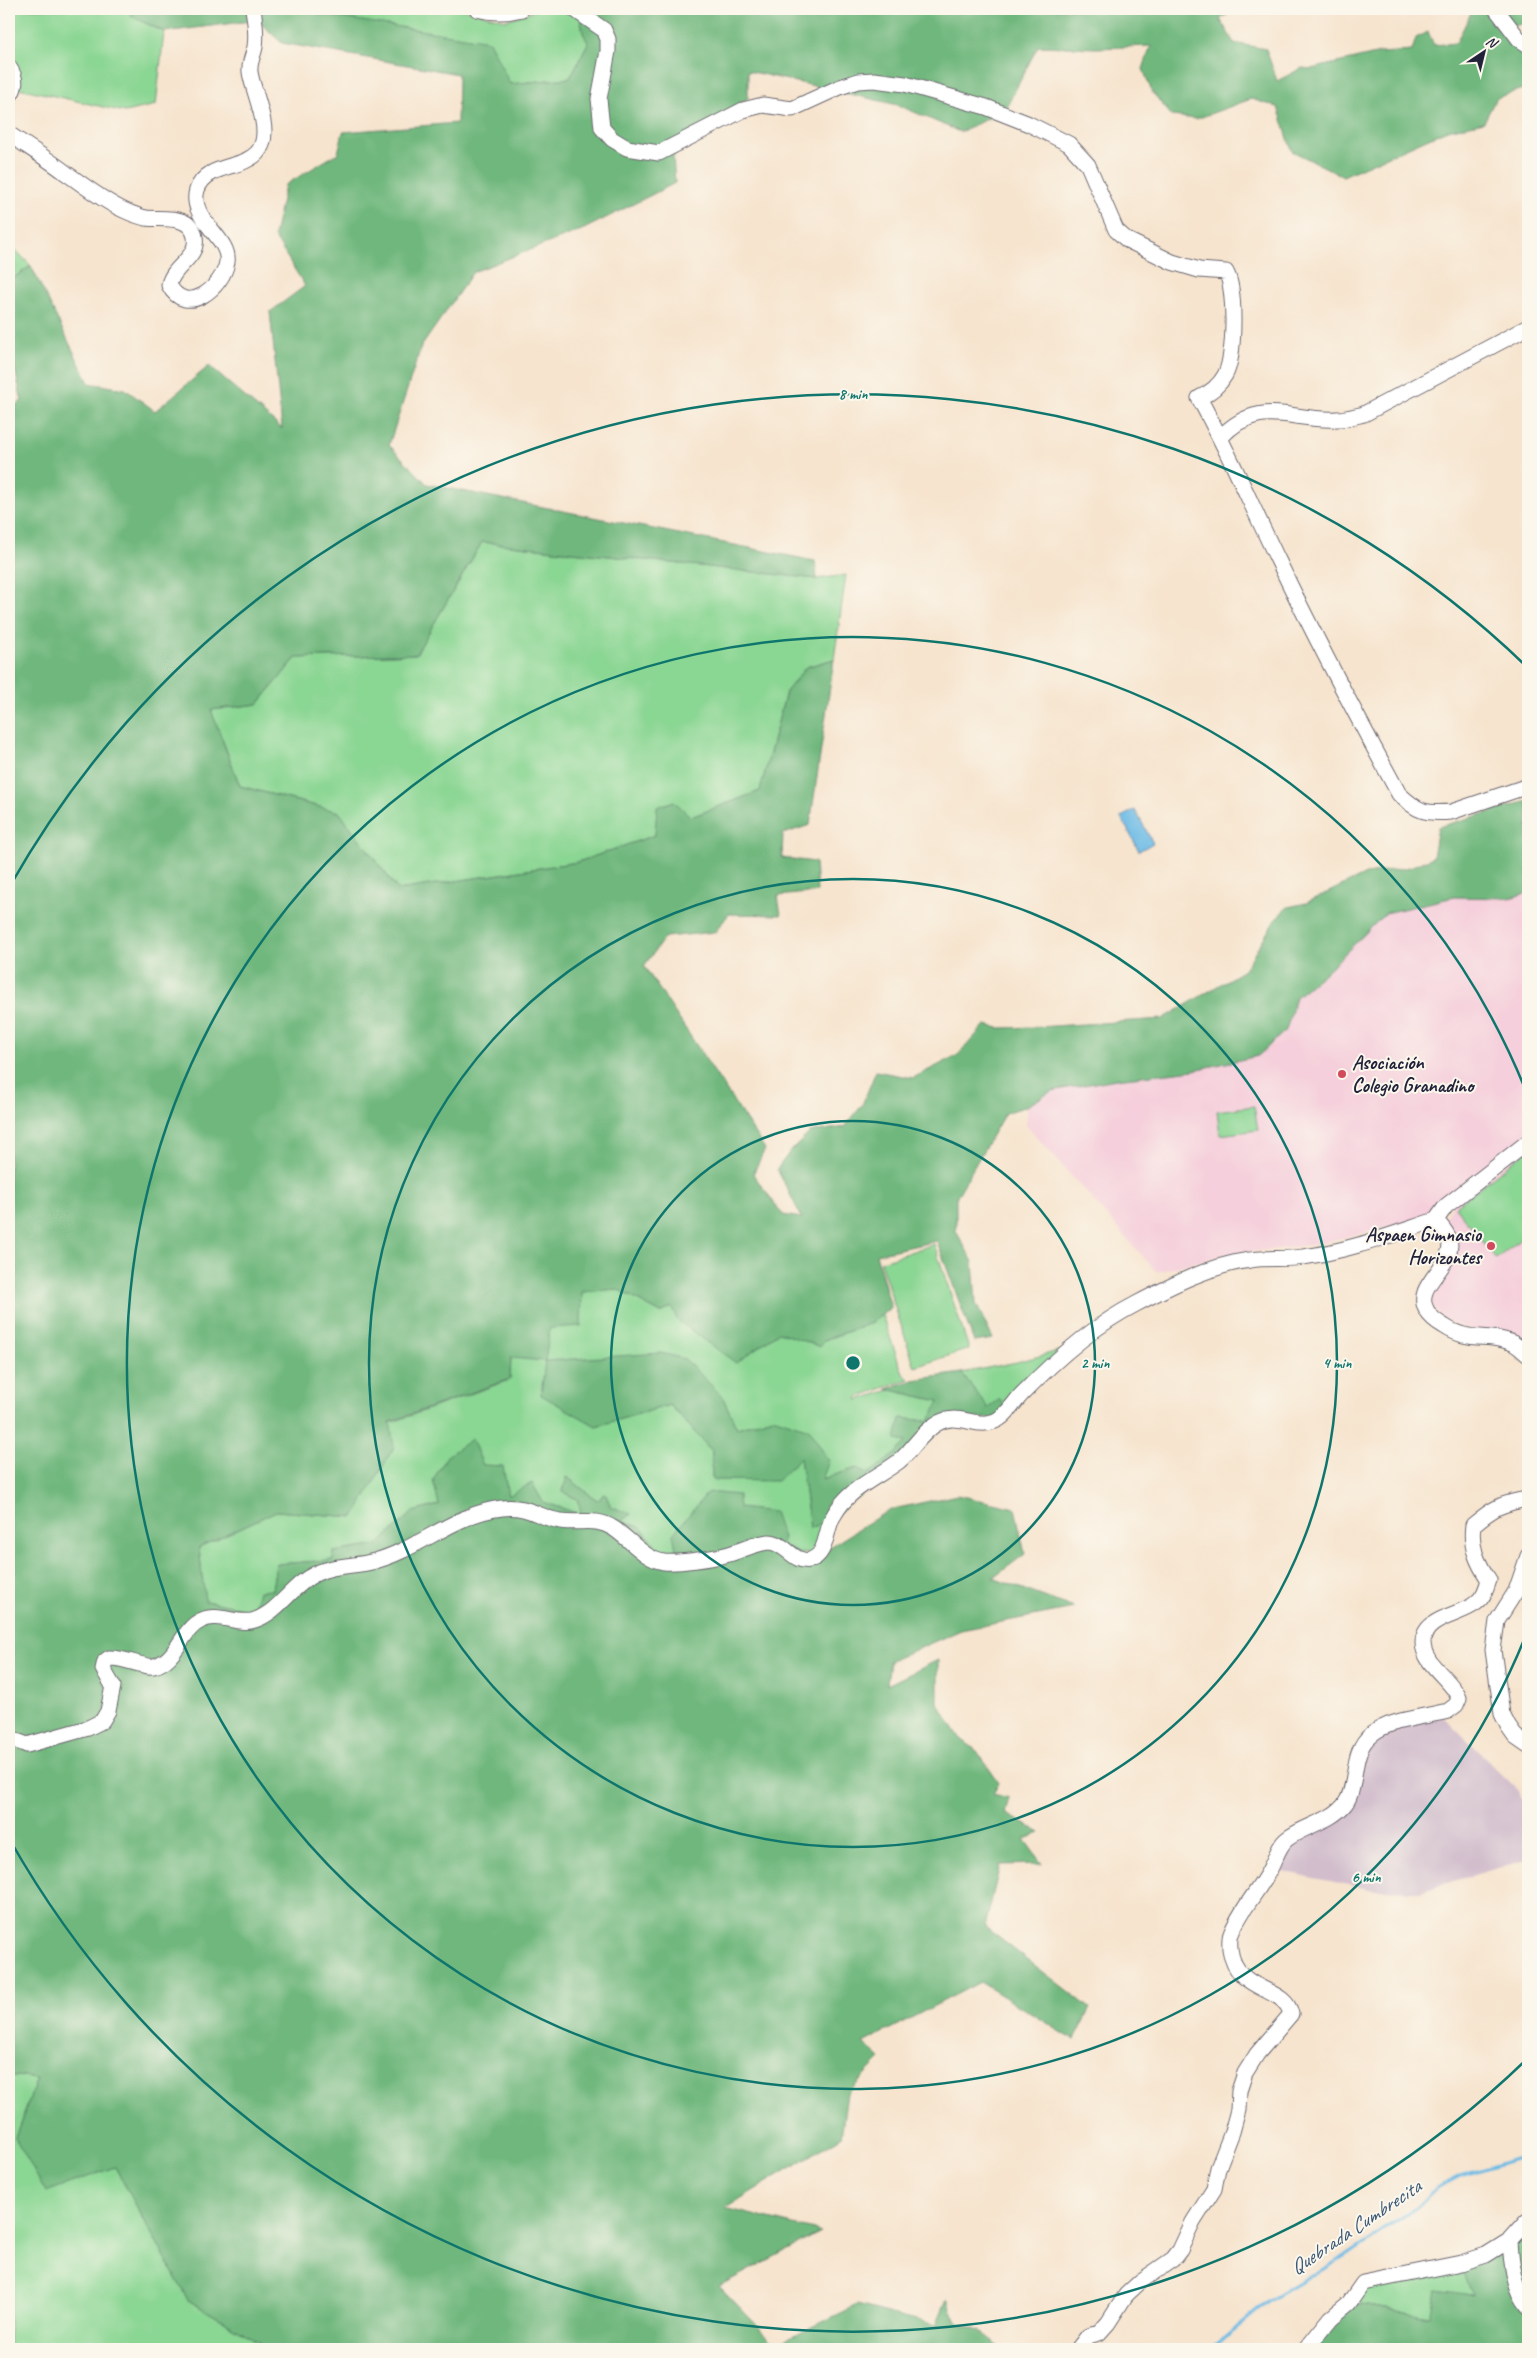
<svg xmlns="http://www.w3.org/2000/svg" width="1537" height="2358" font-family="Caveat,sans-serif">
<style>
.built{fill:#f5cfdb}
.industrial{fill:#d1bdcc}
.green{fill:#8ad693;stroke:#567c67}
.forest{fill:#6fb77d;stroke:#486c5c}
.water{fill:#6abae5;stroke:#466e90}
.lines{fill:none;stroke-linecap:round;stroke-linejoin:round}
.stream{stroke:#6abae5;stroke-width:3}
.minor-casing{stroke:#6c666e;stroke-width:17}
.minor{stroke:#fff;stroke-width:15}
.ring{fill:none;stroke:#0f766e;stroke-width:2.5}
.poi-dot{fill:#d1495b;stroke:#fbf7ec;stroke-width:2}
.labels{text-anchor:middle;stroke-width:4;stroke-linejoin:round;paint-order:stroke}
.poi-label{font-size:20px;font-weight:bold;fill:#22223b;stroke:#fbf7ec;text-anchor:start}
.water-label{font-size:21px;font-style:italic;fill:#3b5776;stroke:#fbf7ec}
.centre{fill:#0f766e;stroke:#fbf7ec;stroke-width:2.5}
.ring-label{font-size:15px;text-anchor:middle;font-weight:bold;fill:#0f766e;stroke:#fbf7ec;stroke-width:4;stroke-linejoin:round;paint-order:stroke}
</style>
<rect width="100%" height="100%" fill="#fbf7ec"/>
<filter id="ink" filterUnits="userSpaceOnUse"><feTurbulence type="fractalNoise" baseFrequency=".02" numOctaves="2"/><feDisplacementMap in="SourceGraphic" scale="10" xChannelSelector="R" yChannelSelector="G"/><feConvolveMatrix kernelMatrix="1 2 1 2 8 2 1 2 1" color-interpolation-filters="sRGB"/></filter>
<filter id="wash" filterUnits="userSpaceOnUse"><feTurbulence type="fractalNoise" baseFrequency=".0096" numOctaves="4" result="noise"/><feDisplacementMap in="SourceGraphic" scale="20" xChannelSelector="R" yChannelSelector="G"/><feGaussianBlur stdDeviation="1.12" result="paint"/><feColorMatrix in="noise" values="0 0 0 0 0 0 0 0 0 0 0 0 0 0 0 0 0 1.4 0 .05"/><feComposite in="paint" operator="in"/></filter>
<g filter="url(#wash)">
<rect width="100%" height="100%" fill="#f6e4ce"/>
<path class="built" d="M1528,878V1136L1445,1200L1425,1219L1310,1245L1222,1255L1157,1272L1026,1125L1027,1106L1052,1091L1116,1079L1286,1030L1296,997L1327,971L1386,913L1431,891Z
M1528,1146V1345L1506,1336L1474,1331L1449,1322L1432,1308L1430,1295L1449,1264L1442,1222L1454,1203Z"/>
<path class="industrial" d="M1443,1716L1519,1791L1528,1823V1859L1420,1891L1374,1890L1275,1870L1290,1842L1340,1816L1357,1772L1373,1737L1389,1730Z"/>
<path class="green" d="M9,9H133L131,16L164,32L156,105L125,112L19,88L9,62Z
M312,9H463L506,20L539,9H562L581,18L588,43L570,78L510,84L318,14Z
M9,243L31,266L9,281Z
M482,542L817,579L846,575L834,659L806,667L786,692L760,791L691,817L655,835L578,862L398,890L339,812L240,786L211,710L258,704L296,658L416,654Z
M1254,1106L1258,1130L1220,1135L1217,1111Z
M1528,1149V1234L1496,1259L1455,1207Z
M934,1244L969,1349L915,1367L880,1262Z
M617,1289L661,1313L672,1307L736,1362L779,1332L820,1346L824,1340L869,1324L882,1315L903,1374L909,1379L858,1397L857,1400L891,1390L939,1401L930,1422L894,1455L868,1475L857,1468L822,1479L773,1417L737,1428L722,1396L685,1359L596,1426L670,1405L712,1451V1480L800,1457L810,1528L831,1519L820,1553L677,1555L660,1550L640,1527L620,1521L631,1514L611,1507L604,1493L598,1501L567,1477L563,1492L577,1499L583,1515L543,1502L507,1497L439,1505L413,1512L378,1545L334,1552L333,1560L276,1564L272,1590L249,1622L241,1621L242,1608L204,1601L199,1547L276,1511L354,1517L390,1423L509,1380L511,1358L550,1327L582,1292Z
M1074,1347L1008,1411L988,1409L962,1373L1017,1362Z
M9,2075L37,2079L15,2138L115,2167L188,2300L259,2342L262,2349H9Z
M1461,2263L1473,2295L1430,2316L1349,2303L1360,2286Z"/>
<path class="forest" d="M133,9H250L251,21L164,32L131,16Z
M257,9H312L318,14L489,41L510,84L570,78L588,43L583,33L579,9H1237L1220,19L1234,43L1266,49L1277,81L1302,68L1311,69L1380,53L1412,51L1416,38L1428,32L1434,45L1456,43L1473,9H1528V22L1499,30L1528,58V87L1496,98L1484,122L1447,130L1343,176L1292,151L1278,107L1251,99L1196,119L1172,116L1152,92L1143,69L1151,46L1096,48L1038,46L1005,110L960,132L898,105L748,71V98L673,156L675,183L584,229L473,272L421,347L389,445L427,484L815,561L817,579L482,542L416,654L296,658L258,704L211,710L240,786L339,812L398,890L578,862L655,835L657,807L674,801L691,817L760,791L786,692L806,667L834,659L810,825L783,834L782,858L815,862L817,892L778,896L781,915L729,914L715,932L665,937L644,966L765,1149L753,1174L783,1215L802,1218L777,1169L789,1153L810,1132L845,1127L862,1105L876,1071L913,1078L958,1055L985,1025L1000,1028L1037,1027L1163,1019L1244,970L1277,917L1288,907L1306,903L1366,874L1410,867L1433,857L1438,827L1528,801V893L1509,898L1454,897L1386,913L1327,971L1296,997L1286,1030L1258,1056L1194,1070L1116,1079L1052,1091L1027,1106L1005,1113L956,1198V1231L973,1262L976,1304L993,1339L974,1342L937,1241L876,1254L891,1308L869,1324L824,1340L820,1347L779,1332L736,1363L677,1320L672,1307L661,1313L617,1289L582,1292L581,1326L550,1328L545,1361L661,1353L685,1359L722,1396L737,1428L773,1417L809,1429L829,1461L822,1479L857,1468L868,1474L894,1455L906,1442L896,1440L901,1418L929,1421L939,1401L887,1389L913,1380L962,1373L988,1408L1000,1399L1008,1411L1000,1419L955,1417L831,1519L810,1528L800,1458L777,1481L712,1480V1451L670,1405L596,1426L541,1395L545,1361L511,1358L510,1379L390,1422L394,1447L354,1517L276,1511L199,1547L205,1601L242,1608L241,1621L249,1622L259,1591L272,1590L276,1564L333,1560L334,1552L378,1545L413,1512L439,1505L433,1480L447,1456L472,1439L483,1465L503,1466L508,1496L532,1483L543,1502L582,1515L577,1499L563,1492L567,1477L598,1501L605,1493L611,1507L631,1514L621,1521L640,1527L660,1550L677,1555L673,1534L708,1492L738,1495L739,1508L774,1512L783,1538L781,1545L811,1559L889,1510L957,1495L1015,1508L1025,1554L993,1578L1074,1608L961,1630L890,1661L887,1685L938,1660V1704L960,1738L977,1751L999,1783L993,1794L1009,1798L1005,1813L1041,1833L1024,1839L1042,1864L1000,1865L985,1927L1090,2008L1074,2040L980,1982L863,2043L881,2059L847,2093L841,2137L725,2208L821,2232L719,2286L776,2345L857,2305L936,2325L947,2299L957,2322L980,2331L1002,2349H262L259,2342L188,2300L115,2167L46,2192L15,2138L37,2079L9,2075V409L22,401L9,343V281L31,266L89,383L125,389L155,411L209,366L282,429L270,312L305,286L274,236L285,185L338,153L343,132L457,123L458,74L282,43L258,21Z
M1528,2220V2349H1306L1349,2303L1430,2316L1436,2290L1472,2295L1461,2263Z"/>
<path class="water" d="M1135,810L1153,843L1139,851L1121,817Z"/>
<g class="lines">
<path class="stream" d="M1211,2349L1269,2301L1342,2258L1408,2214L1430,2193L1445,2184L1458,2177L1528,2155"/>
</g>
</g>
<g filter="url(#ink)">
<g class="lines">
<defs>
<path id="minor" d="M477,9C494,13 506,13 522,9
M574,9L604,30L608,39V51L599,99L602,128L612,139L627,148L659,153L743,110L763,105L792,109L840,87L858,81L874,80L905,84L986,107L1029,124L1069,144L1088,165L1116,230L1127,240L1172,262L1199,270L1226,272C1236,289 1235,358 1225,375C1219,386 1210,393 1199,398C1229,452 1252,507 1279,562C1316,640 1357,717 1399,794C1418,812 1425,814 1451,812L1528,786
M1496,9L1519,39L1528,45
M9,67C16,77 17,87 9,97
M9,134C28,147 48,159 66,173C85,186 106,203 128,212C133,214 140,217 146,218C163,220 191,214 195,237C199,258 172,266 169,285C186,318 223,287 227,262C231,238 188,219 197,190C206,163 241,170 257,153C275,133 253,94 250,72C249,62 253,57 255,47C257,34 255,21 253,9
M1221,437C1260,396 1291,422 1337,419C1346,419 1355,416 1364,414L1528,327
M1436,1220L1446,1206L1528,1142
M1528,1556L1516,1591L1497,1621L1493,1650L1502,1714L1508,1726L1515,1736L1528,1745
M9,1738L27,1745L88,1728L102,1721L108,1711L113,1686L103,1669L105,1661L109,1658C124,1657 144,1668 154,1666C178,1660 181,1629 202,1620C219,1612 238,1626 255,1620C279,1612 292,1585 315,1574C334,1564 355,1567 375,1561C419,1549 456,1513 502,1508C530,1505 538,1518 561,1521C580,1524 596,1517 613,1528C630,1539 644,1559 664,1562C680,1563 709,1559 725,1555C739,1552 754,1543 769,1542C785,1542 794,1564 810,1560C828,1555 825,1528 834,1515C849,1488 875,1479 898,1462C912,1451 920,1434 936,1424C958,1411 974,1429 995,1421C1006,1417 1014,1402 1022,1394C1054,1361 1095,1325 1136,1304C1170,1286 1211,1265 1250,1260C1267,1257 1286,1260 1303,1257C1349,1251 1393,1234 1436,1220C1440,1225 1447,1232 1449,1239C1457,1266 1411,1285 1427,1311C1431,1318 1437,1322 1444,1326C1469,1343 1486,1333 1510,1342C1517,1344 1522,1350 1528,1355
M1528,2220L1510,2240C1511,2262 1514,2288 1528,2306
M1078,2349L1088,2336L1099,2333L1108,2323L1126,2295L1141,2281L1173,2259L1180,2250L1193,2222L1214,2189L1218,2168L1232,2132L1238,2110L1239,2091L1245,2073L1257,2054L1291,2014C1285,1985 1236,1994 1230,1949C1230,1944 1229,1938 1231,1934C1240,1910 1259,1891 1270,1869C1275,1860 1279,1845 1287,1839C1305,1825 1331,1822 1345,1804C1359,1785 1349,1752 1372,1734C1391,1719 1424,1717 1448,1711L1456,1705L1459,1698C1451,1678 1424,1666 1423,1643C1423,1617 1460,1616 1476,1603C1484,1597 1486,1589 1489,1580C1477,1562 1470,1547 1473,1525C1493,1508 1502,1503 1528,1499
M1306,2349L1331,2318L1349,2303L1363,2283L1461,2263L1486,2255L1510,2240"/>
</defs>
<use href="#minor" class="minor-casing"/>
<use href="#minor" class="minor"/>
</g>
</g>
<g class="ring">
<circle cx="853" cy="1363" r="242"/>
<circle cx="853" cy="1363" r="484"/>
<path d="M1526 1635A726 726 0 1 1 1526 1091"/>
<path d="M1526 2060A969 969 0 0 1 10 1840M10 886A969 969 0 0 1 1526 666"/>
</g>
<g class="poi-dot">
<circle cx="1342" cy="1074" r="5"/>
<circle cx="1491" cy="1246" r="5"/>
</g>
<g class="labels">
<g class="poi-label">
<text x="1352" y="1069">Asociación<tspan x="1352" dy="23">Colegio Granadino</tspan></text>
<text x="1481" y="1241" text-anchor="end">Aspaen Gimnasio<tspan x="1481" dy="23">Horizontes</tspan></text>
</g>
<g class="water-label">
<text transform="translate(1355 2227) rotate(-34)" y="7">Quebrada Cumbrecita</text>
</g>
</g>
<circle cx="853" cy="1363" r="8" class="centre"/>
<g class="ring-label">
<text x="853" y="399">8 min</text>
<text x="1095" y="1368">2 min</text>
<text x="1337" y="1368">4 min</text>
<text x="1366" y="1882">6 min</text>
</g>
<rect width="1537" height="2358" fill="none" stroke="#fbf7ec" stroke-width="30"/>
<g transform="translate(1484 52) rotate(35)" stroke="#fbf7ec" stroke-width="4" paint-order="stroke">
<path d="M0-4L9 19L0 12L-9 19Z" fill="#22223b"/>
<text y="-8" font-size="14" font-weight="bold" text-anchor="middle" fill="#22223b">N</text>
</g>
</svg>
